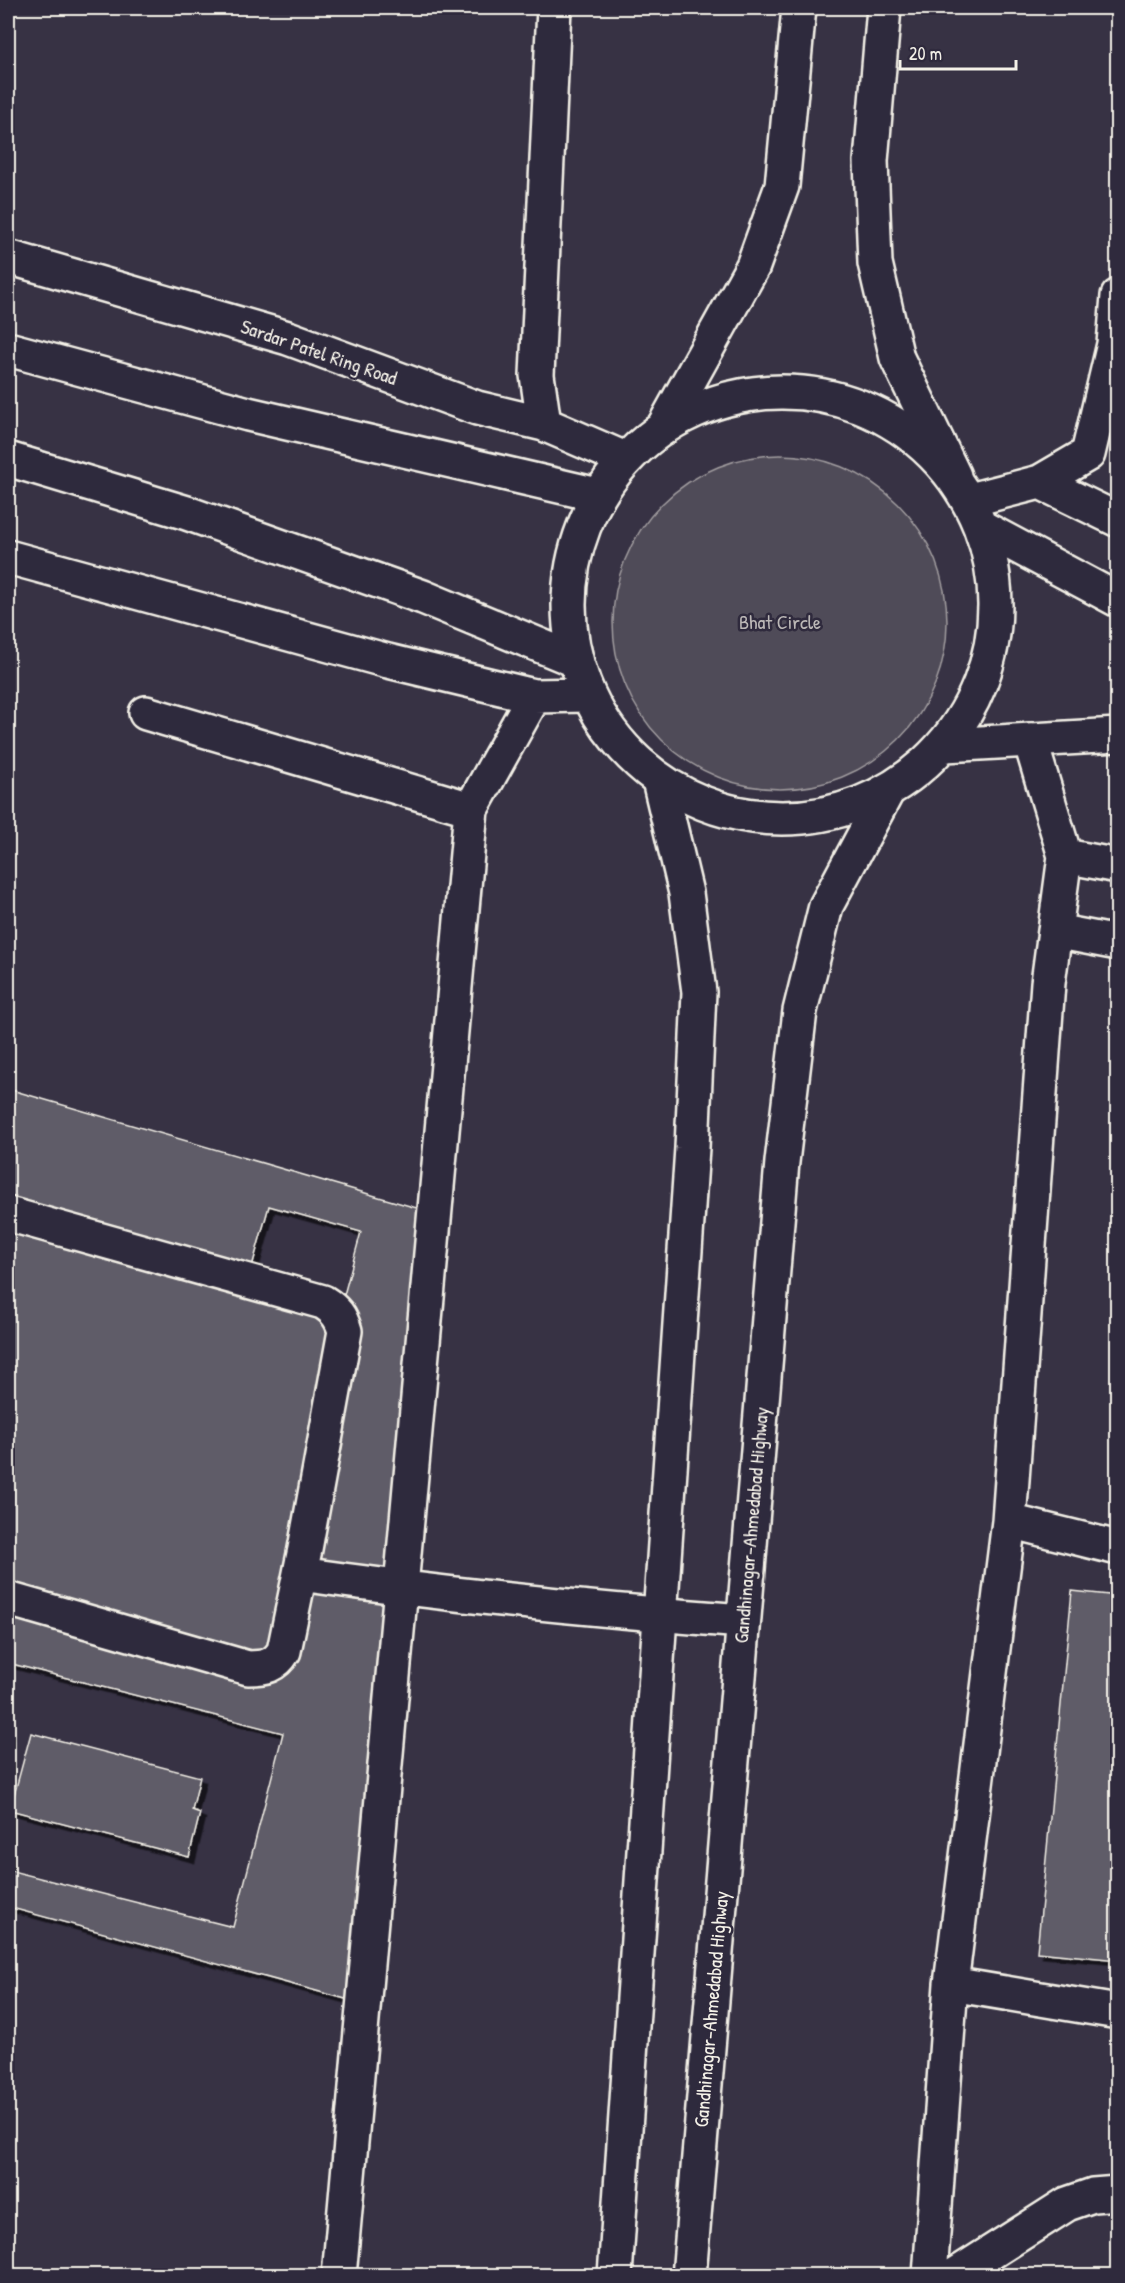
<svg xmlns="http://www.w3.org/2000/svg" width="1125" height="2283" font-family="'Patrick Hand',sans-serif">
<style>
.green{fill:#504b59;stroke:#a29ea0;stroke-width:1.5}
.building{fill:#5f5c67;stroke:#f4f1e8;stroke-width:1.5;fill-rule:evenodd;filter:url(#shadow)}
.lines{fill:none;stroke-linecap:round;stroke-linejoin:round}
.minor-casing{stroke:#f4f1e8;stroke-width:38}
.major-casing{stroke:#f4f1e8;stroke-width:38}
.highway-casing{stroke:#f4f1e8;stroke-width:38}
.minor{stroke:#2f2a3d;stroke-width:33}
.major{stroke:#2f2a3d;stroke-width:33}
.highway{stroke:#2f2a3d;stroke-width:33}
.labels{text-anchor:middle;stroke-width:5;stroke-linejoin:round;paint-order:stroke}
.street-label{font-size:20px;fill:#f4f1e8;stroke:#2f2a3d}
.park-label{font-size:20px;fill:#bbb7b6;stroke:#2f2a3d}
</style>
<defs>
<filter id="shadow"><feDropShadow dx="5.5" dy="5.5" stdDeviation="0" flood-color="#0009"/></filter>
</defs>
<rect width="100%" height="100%" fill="#373244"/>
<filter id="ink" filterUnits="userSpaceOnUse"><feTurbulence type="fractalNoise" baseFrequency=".0167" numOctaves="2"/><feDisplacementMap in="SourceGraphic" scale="12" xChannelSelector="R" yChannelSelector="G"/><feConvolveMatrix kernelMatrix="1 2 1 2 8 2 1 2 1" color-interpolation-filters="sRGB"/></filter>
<g filter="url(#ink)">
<path class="green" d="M613 622a167 167 0 1 1 334 0a167 167 0 1 1-334 0Z"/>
<path class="building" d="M8,1089L434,1213L364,2004L8,1907Z
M269,1206L361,1232L344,1295L251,1270Z
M1072,1591L1118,1596V1960L1037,1952Z
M8,1663L283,1733L233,1927L8,1870ZM31,1733L200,1777L192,1810L200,1813L189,1857L10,1810Z"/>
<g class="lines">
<defs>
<path id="minor" d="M8,257L288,338L477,408L544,424L625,459
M544,424L537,375L554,8
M1040,482L1088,454L1114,344L1118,296
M970,500L1040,482L1118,520
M8,557L388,661L534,696L587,695
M146,713L471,809
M1030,740L1065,856L1118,866
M1055,931L1118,943
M8,1214L323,1302C336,1310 341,1317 345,1331L305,1549L284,1651C275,1666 265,1668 248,1668L8,1599
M1009,1521L1118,1548
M300,1574C447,1595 595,1610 743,1621
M951,1984L1118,2012
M339,2276L471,809L534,696
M930,2276L951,1984L1009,1521L1048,983L1065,856
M954,2276L1067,2204L1093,2195L1118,2193"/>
<path id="major" d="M884,8L871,161L875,263L897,358L954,476
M664,426L753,266L782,186L799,8
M615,2276L692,1148L699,992L686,893L659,780
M689,2276L782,1162L800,1011L826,906L887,792"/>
<path id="highway" d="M8,349L248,414L598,495
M569 605a213 213 0 1 1 426 0a213 213 0 1 1-426 0Z
M8,459L187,513L423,597L575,660
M983,528L1118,600
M945,745L1118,735"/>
</defs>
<use href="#minor" class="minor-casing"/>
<use href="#major" class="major-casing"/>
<use href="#highway" class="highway-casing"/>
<use href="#minor" class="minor"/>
<use href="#major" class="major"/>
<use href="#highway" class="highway"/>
</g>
</g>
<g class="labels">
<g class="street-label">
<text transform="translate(319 352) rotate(19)" y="7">Sardar Patel Ring Road</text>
<text transform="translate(751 1525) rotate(-85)" y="7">Gandhinagar-Ahmedabad Highway</text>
<text transform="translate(711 2009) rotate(-85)" y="7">Gandhinagar-Ahmedabad Highway</text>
</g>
<g class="park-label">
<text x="780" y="629">Bhat Circle</text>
</g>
</g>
<rect width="1125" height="2283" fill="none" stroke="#2f2a3d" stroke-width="30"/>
<rect x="15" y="15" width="1095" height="2253" fill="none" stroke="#f4f1e8" stroke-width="2" filter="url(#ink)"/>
<path d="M900 60v9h116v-9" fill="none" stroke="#f4f1e8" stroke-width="3"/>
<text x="909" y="60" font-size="18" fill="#f4f1e8" stroke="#2f2a3d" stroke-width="4.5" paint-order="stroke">20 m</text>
</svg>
